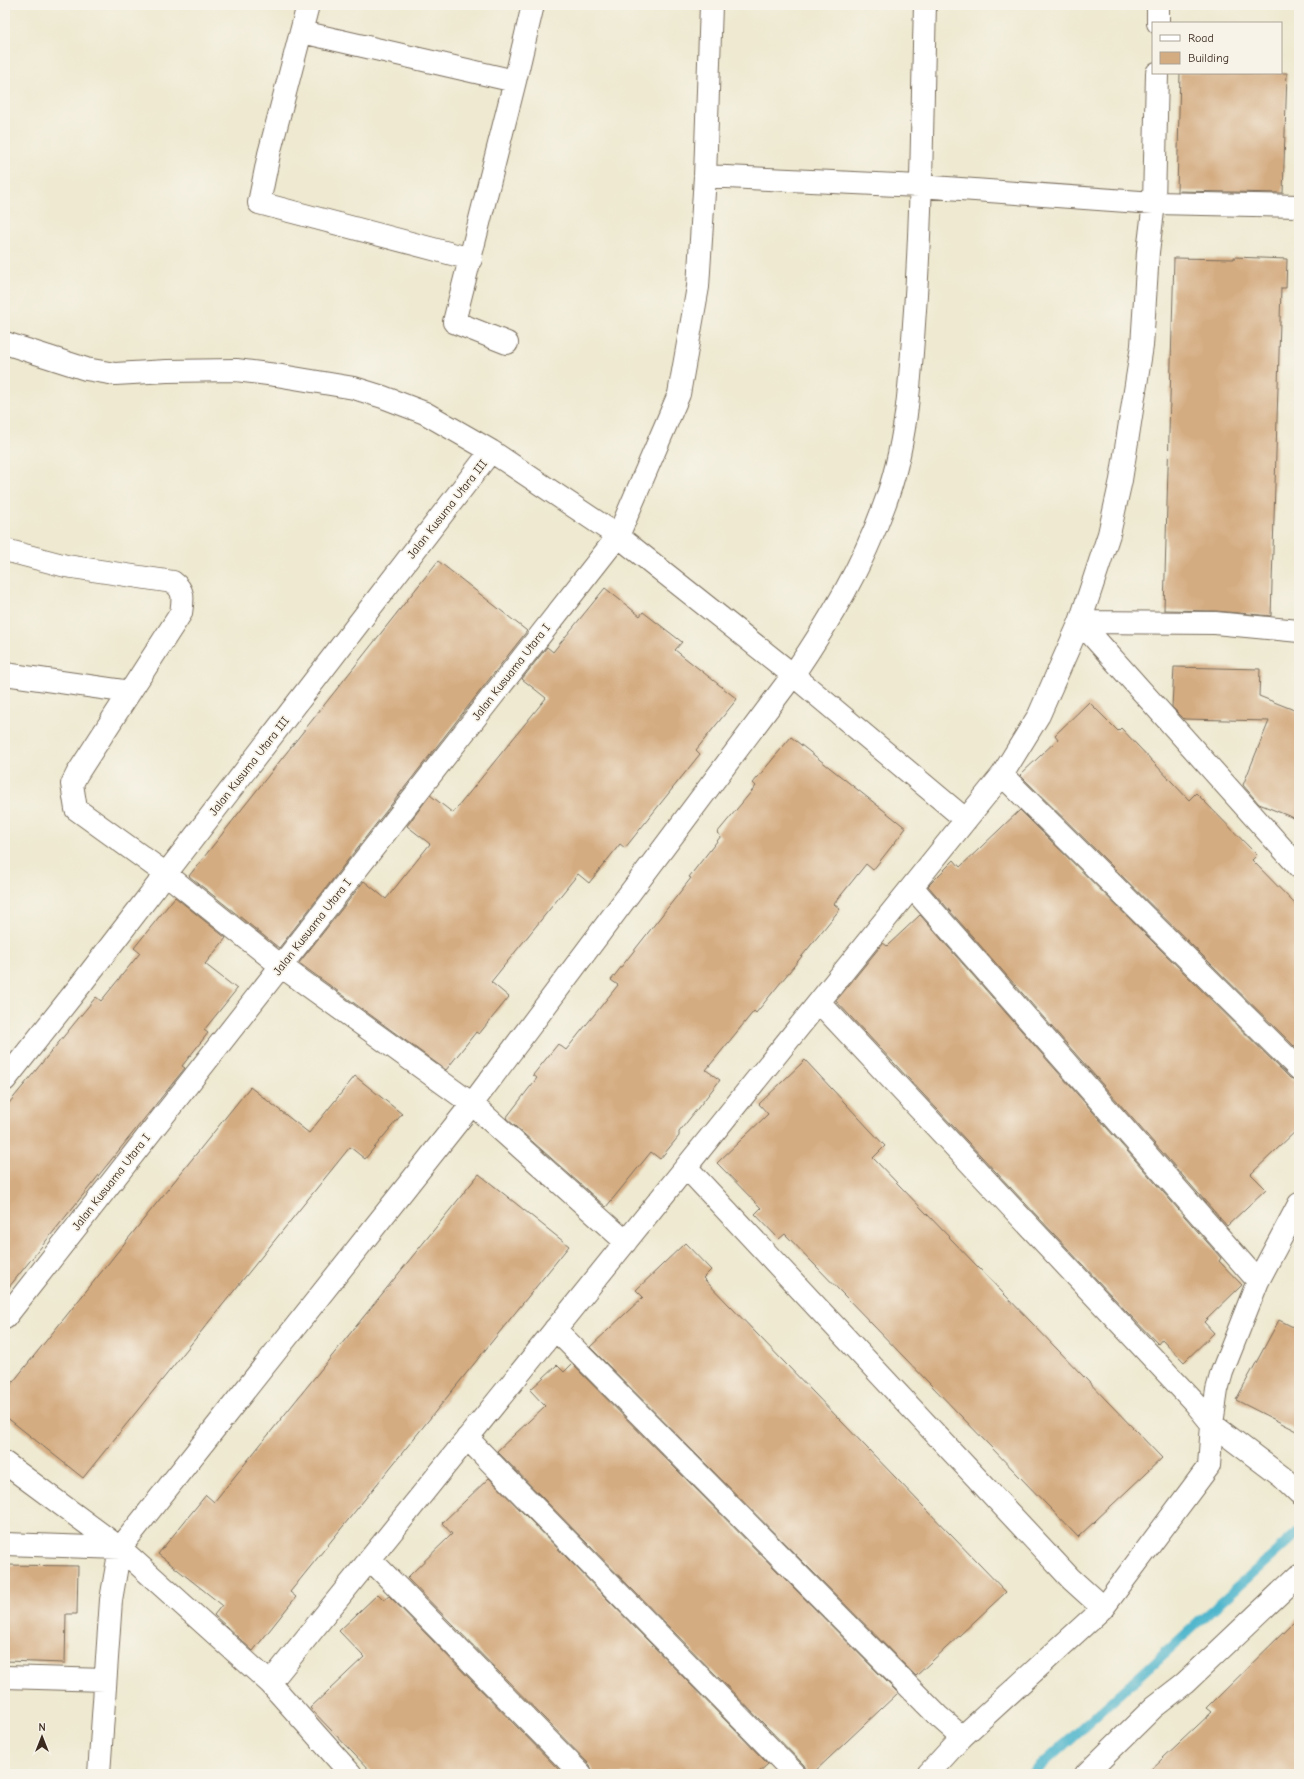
<svg xmlns="http://www.w3.org/2000/svg" width="1304" height="1779" font-family="'Comic Neue',sans-serif">
<style>
.lines{fill:none;stroke-linecap:round;stroke-linejoin:round}
.stream{stroke:#4eb5cc;stroke-width:10}
.building{fill:#d4ac81}
.minor-casing{stroke:#7a6d5c;stroke-width:24}
.minor{stroke:#fff;stroke-width:22}
.labels{text-anchor:middle;stroke-width:3.5;stroke-linejoin:round;paint-order:stroke}
.street-label{font-size:12px;fill:#3b2a1e;stroke:#f7f3e8}
</style>
<rect width="100%" height="100%" fill="#f7f3e8"/>
<filter id="ink" filterUnits="userSpaceOnUse"><feTurbulence type="fractalNoise" baseFrequency=".025" numOctaves="2"/><feDisplacementMap in="SourceGraphic" scale="8" xChannelSelector="R" yChannelSelector="G"/><feConvolveMatrix kernelMatrix="1 2 1 2 8 2 1 2 1" color-interpolation-filters="sRGB"/></filter>
<filter id="wash" filterUnits="userSpaceOnUse"><feTurbulence type="fractalNoise" baseFrequency=".012" numOctaves="4" result="noise"/><feDisplacementMap in="SourceGraphic" scale="16" xChannelSelector="R" yChannelSelector="G"/><feGaussianBlur stdDeviation="0.9" result="paint"/><feColorMatrix in="noise" values="0 0 0 0 0 0 0 0 0 0 0 0 0 0 0 0 0 1.4 0 .05"/><feComposite in="paint" operator="in"/></filter>
<g filter="url(#wash)">
<rect width="100%" height="100%" fill="#eee9d0"/>
<g class="lines">
<path class="stream" d="M1032,1774L1299,1531"/>
</g>
<g id="blocks">
<path class="building" d="M1180,73H1287L1283,193L1177,191Z
M1234,257L1287,259L1286,288H1281L1271,616L1216,611L1164,610L1174,258L1234,259Z
M438,561L527,631L279,948L189,876Z
M605,588L640,616L643,612L682,642L675,650L737,699L696,750L700,754L625,848L620,844L589,883L578,874L491,982L509,997L479,1034L476,1032L446,1070L299,963L364,881L386,899L430,844L407,826L430,795L453,813L546,698L522,679L547,647L553,652Z
M1174,667L1260,669L1259,696L1299,712V820L1259,804L1243,785L1269,721L1184,719L1172,707Z
M1089,702L1118,731L1121,728L1189,800L1196,793L1257,855L1252,860L1299,908V1051L1020,775L1058,739L1055,735Z
M791,737L906,828L873,870L866,864L834,904L840,909L756,1013L754,1011L706,1070L720,1080L679,1132V1136L660,1159L651,1152L606,1207L506,1118L537,1078L533,1075L558,1044L566,1050L618,985L611,980L691,878L689,877L721,836L717,833L756,786L753,783Z
M1020,810L1290,1078L1299,1081V1128L1251,1174L1266,1189L1227,1226L928,886L954,860L960,867Z
M175,897L226,938L205,964L237,989L204,1030L208,1033L182,1066L185,1068L5,1292V1108L96,997L101,1001L140,953L134,948Z
M920,915L1221,1258L1219,1261L1242,1285L1204,1322L1214,1333L1184,1362L1162,1339L1158,1344L1126,1311L836,1001L883,943L887,946Z
M805,1060L885,1146L873,1158L1162,1458L1078,1537L785,1234L779,1239L755,1214L761,1208L717,1163L768,1114L759,1104Z
M355,1076L402,1114L365,1159L350,1147L83,1478L5,1416V1392L250,1087L309,1133Z
M479,1174L569,1246L290,1592L296,1597L253,1651L214,1615L222,1605L158,1554L206,1495L214,1502Z
M685,1243L711,1270L703,1278L1006,1592L916,1676L590,1347L643,1297L636,1290Z
M1279,1320L1299,1330V1432L1236,1400Z
M572,1364L898,1693L812,1774H808L804,1765L497,1451L545,1406L530,1390L557,1365L564,1372Z
M489,1478L768,1764L757,1774H593L590,1765L407,1578L452,1534L442,1523Z
M5,1565L78,1566L77,1614H66L65,1663L5,1661Z
M378,1594L384,1600L389,1596L563,1774H373L310,1708L364,1657L339,1631Z
M1299,1617V1774H1146L1212,1712L1207,1708Z"/>
</g>
</g>
<g filter="url(#ink)">
<use href="#blocks" fill-opacity="0" stroke="#7a6d5c" stroke-width="1"/>
<g class="lines">
<defs>
<path id="minor" d="M308,5L269,154L259,203L471,259
M1158,23V5
M302,32L515,81
M705,176L919,186L1154,203L1299,206
M5,343L86,369L115,374L167,371L236,370L276,375L354,388L383,397L425,413L491,451L618,536L793,675L966,820
M507,343L454,322L515,81L533,5
M5,550L66,566L173,582C185,591 183,599 181,613L77,774L72,784L76,809L166,874L281,966L472,1104L626,1242
M1080,622L1299,867
M1080,622L1215,623L1299,631
M5,674L130,692
M1002,775L1299,1069
M912,887L1258,1281
M819,1002L1195,1403L1212,1424L1282,1477L1299,1493
M5,1080L82,983L491,451
M686,1167L1071,1579L1103,1608
M5,1318L618,536L679,394L698,287L705,176L711,5
M555,1329L938,1716L962,1737
M467,1438L795,1774
M5,1463L120,1548L270,1683L351,1774
M5,1544L120,1548
M370,1559L581,1774
M5,1677L105,1680
M270,1683L1002,775L1039,715L1080,622L1109,534L1121,480L1142,346L1148,252L1154,203L1157,73
M99,1774L111,1600L120,1548L472,1104L793,675C829,622 862,567 884,506C906,448 910,385 914,324C922,218 922,111 925,5
M928,1774L962,1737L1103,1608L1209,1466L1212,1424L1217,1390L1222,1372L1258,1281L1299,1204
M1086,1774L1154,1707L1185,1683L1299,1575"/>
</defs>
<use href="#minor" class="minor-casing"/>
<use href="#minor" class="minor"/>
</g>
</g>
<g class="labels">
<g class="street-label">
<text transform="translate(447 509) rotate(-52)" y="4">Jalan Kusuma Utara III</text>
<text transform="translate(511 672) rotate(-52)" y="4">Jalan Kusuama Utara I</text>
<text transform="translate(249 766) rotate(-52)" y="4">Jalan Kusuma Utara III</text>
<text transform="translate(312 927) rotate(-52)" y="4">Jalan Kusuama Utara I</text>
<text transform="translate(111 1182) rotate(-52)" y="4">Jalan Kusuama Utara I</text>
</g>
</g>
<rect width="1304" height="1779" fill="none" stroke="#f7f3e8" stroke-width="20"/>
<rect x="1152" y="22" width="130" height="52" fill="#f7f3e8" stroke="#aca397"/>
<rect x="1160" y="35" width="20" height="6" fill="#ffffff" stroke="#aca397"/>
<text x="1188" y="42" font-size="12" fill="#3b2a1e">Road</text>
<rect x="1160" y="52" width="20" height="12" fill="#d4ac81" stroke="#aca397"/>
<text x="1188" y="62" font-size="12" fill="#3b2a1e">Building</text>
<g transform="translate(42 1737)" stroke="#f7f3e8" stroke-width="3" paint-order="stroke">
<path d="M0-3L7 15L0 10L-7 15Z" fill="#3b2a1e"/>
<text y="-6" font-size="11" font-weight="bold" text-anchor="middle" fill="#3b2a1e">N</text>
</g>
</svg>
